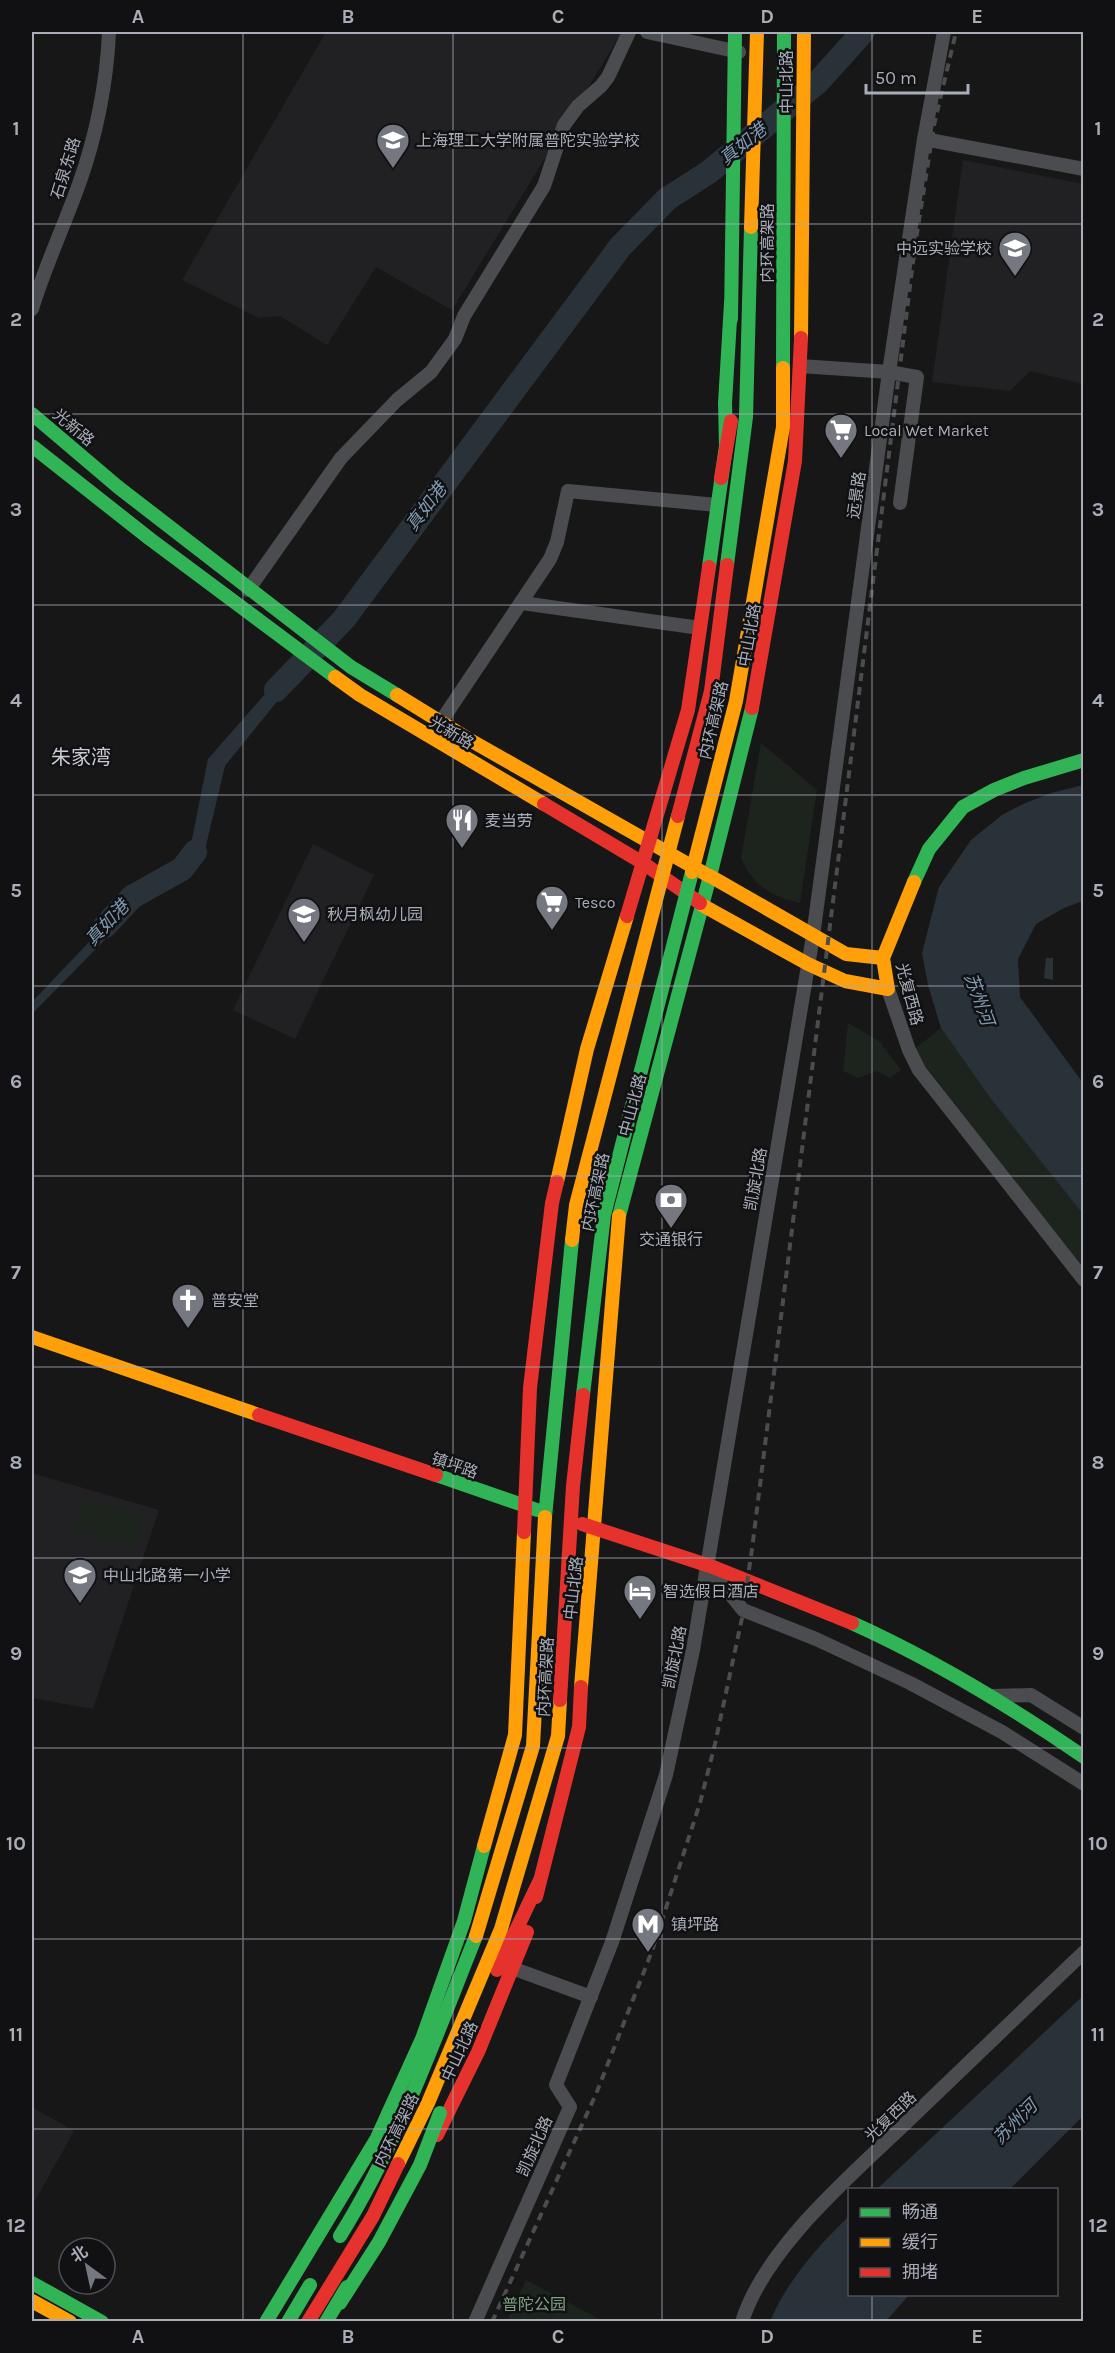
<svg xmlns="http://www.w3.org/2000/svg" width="1115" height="2353" font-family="Karla,'Noto Sans SC',sans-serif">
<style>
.built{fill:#212123}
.green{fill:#1d241e}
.water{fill:#2a3239}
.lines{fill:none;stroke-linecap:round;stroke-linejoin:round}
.river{stroke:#2a3239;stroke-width:24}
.street{stroke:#4b4c50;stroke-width:14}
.fast{stroke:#30b455;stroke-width:14}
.slow{stroke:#ff9f0a;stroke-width:14}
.jam{stroke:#e5322d;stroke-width:14}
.rail{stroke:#4b4c4f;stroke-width:4;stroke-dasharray:8 6;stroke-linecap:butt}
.fast-bridge{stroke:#30b455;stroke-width:14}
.slow-bridge{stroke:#ff9f0a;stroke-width:14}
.jam-bridge{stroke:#e5322d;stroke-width:14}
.grid{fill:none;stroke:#a8adb8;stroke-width:1.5;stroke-opacity:0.55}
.labels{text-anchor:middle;stroke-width:5;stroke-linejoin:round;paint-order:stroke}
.street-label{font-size:16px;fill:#a8adb8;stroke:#111113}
.poi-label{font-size:16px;fill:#a8adb8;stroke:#111113;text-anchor:start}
.park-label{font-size:16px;fill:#7fa381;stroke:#111113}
.water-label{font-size:18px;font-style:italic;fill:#7f9bb3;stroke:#111113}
.quarter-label{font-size:20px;fill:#c9ccd4;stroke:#111113}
.neatline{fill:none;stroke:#a8adb8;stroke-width:2}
.grid-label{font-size:20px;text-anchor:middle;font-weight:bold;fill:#a8adb8}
</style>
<rect width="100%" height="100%" fill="#171717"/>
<path class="built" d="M326,32H622L452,310L376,267L327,345L280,316L259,318L182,280Z
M963,160L1083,184V384L1030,371L1010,391L932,382Z
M313,844L374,875L295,1039L233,1010Z
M32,1473L159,1510L93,1709L32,1698Z
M32,2107L74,2131L32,2206Z"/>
<path class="green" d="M761,743L817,790L800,903C770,896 754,886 741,858Z
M848,1023L879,1041L901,1070L890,1078L877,1071L858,1078L843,1071Z
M941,1028L991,1099L1083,1214V1269L913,1050Z
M83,1499L145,1518L135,1549L73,1529Z
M526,2280L603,2321H507Z"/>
<path class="water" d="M293,662L304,668L225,766L204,854L187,877L138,906L32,1014V1002L127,902L173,874L191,844L208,759Z
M1083,785V901L1064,908L1036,924L1018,959L1020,997L1083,1083V1214L991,1099L941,1028L928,985L922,953L939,887L971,840L1002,815L1023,804L1051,793Z
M1046,958H1053V980L1044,978Z
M1083,1996V2116L1010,2189H877Z
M849,2216L850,2294L909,2295L886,2321H770C788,2280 817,2247 849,2216Z"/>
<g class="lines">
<path class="river" d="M276,690L344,619L620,247L667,199L709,172L818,82L863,32
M105,926L132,897L182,869L195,852"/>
<path class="street" d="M647,32L739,52
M924,139L1084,169
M32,309C45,266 64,226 79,184C96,137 107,82 109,32
M800,366L889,372L917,377L900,503
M248,590L341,458L397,400L431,372L455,339L464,316L544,186L564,125L578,106L601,86L608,77L629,32
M522,603L700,628
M440,723L550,559L557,542L568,491L717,505
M888,989L909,1050L919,1070L1084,1280
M708,1566L743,1610L816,1639L910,1683L1002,1732L1084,1784
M992,1696L1031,1695L1084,1728
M512,1968L591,1997
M475,2322L570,2107L556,2085L612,1942L666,1775L693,1650L813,936L889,372L924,139L944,32
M742,2322C765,2247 853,2174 909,2120C967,2064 1025,2008 1084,1952"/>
<path class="fast" d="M32,414L118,487L351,667L397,695
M32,446L150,539L335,677
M709,567L726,446L725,403L731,303
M914,882L929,849L963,807L994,790L1024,778L1084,760
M619,1216L710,876L752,708
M436,1475L537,1510
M852,1623C934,1660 1010,1706 1084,1757
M32,2283L102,2322
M266,2322L377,2138L422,2039L464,1921L484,1846
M326,2322L347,2287"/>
<path class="slow" d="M801,338L804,32
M335,677L360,695L544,804
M397,695L470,740L709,876
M710,876L846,954L883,958
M702,905L808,964L845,981L888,989L883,958L914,882
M557,1182L587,1049L627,916
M32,1337L259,1415
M581,1687L619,1216
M484,1846L515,1735L524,1532
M32,2301L70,2322"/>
<path class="jam" d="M721,478L731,421
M752,708L795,461L801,338
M544,804L643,863L700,903
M627,916L688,710L709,567
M259,1415L436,1475
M582,1524L713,1567L852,1623
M524,1532L530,1388L552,1203L557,1182
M536,1897L579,1727L581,1687
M497,1970L540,1880
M437,2135L478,2052L527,1932"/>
<path class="rail" d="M492,2322L596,2094L652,1951L700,1803L715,1744L742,1618L752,1549L915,246L934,125L956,32"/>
<path class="fast-bridge" d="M731,319L735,32
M783,368L784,32
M727,565L746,417L751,227
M583,1395L604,1215L692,872
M545,1517L572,1240
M340,2236C398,2143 435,2038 476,1936
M340,2303L379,2242L420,2165L440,2113
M288,2322L310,2285"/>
<path class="slow-bridge" d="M751,227L757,32
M692,872L736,701L783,427V368
M572,1240L576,1205L678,816
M476,1936L533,1746L545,1517
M398,2164L428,2103L501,1929L558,1736L560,1700"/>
<path class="jam-bridge" d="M678,816L711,691L727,565
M560,1700L573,1486L583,1395
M308,2322L373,2216L398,2164"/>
</g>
<path class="grid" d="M243,32V2322M453,32V2322M662,32V2322M872,32V2190M32,224H1084M32,414H1084M32,605H1084M32,795H1084M32,986H1084M32,1176H1084M32,1367H1084M32,1558H1084M32,1748H1084M32,1939H1084M32,2129H1084M872,2294V2322"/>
<defs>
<symbol id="school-pin" viewBox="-11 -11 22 30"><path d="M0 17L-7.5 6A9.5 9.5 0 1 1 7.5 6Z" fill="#757880" stroke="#111113"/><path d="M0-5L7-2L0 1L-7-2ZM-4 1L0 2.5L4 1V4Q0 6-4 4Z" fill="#fff"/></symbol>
<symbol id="supermarket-pin" viewBox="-11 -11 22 30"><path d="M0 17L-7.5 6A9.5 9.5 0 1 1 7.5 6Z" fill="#757880" stroke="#111113"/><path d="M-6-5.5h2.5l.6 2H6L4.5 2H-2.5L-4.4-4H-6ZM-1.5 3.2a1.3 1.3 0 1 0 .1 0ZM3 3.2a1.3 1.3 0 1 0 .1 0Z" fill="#fff"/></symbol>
<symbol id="restaurant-pin" viewBox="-11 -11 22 30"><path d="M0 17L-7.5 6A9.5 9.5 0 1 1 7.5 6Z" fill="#757880" stroke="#111113"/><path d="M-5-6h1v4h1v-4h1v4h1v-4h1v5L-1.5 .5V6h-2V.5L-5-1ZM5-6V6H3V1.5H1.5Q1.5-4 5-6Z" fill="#fff"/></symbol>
<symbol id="bank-pin" viewBox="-11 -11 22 30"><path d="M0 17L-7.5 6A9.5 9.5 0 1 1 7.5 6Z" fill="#757880" stroke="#111113"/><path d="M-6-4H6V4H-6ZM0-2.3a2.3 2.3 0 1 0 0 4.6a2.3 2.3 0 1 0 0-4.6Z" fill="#fff"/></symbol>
<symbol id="church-pin" viewBox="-11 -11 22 30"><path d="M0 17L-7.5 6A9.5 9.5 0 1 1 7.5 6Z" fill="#757880" stroke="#111113"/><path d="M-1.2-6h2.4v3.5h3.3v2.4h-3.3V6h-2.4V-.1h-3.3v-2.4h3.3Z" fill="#fff"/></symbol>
<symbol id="hotel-pin" viewBox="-11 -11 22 30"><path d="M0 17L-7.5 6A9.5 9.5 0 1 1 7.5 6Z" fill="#757880" stroke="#111113"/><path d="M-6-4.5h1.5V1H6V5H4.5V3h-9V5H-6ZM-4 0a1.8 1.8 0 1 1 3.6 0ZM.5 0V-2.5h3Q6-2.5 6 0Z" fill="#fff"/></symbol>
<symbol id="metro-pin" viewBox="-11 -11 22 30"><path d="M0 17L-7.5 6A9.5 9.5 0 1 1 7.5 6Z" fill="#757880" stroke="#111113"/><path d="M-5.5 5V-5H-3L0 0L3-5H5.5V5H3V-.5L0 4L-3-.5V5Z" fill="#fff"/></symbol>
</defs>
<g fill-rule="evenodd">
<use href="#school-pin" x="374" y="121" width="38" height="52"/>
<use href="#school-pin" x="996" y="229" width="38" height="52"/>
<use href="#supermarket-pin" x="822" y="411" width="38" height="52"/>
<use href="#restaurant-pin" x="443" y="801" width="38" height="52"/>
<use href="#supermarket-pin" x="533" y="883" width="38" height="52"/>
<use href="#school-pin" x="285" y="895" width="38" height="52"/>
<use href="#bank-pin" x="652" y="1181" width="38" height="52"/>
<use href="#church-pin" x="169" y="1281" width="38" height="52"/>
<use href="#school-pin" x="61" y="1556" width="38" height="52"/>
<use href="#hotel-pin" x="621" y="1572" width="38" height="52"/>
<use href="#metro-pin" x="629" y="1905" width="38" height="52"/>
</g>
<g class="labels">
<g class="street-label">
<text transform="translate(786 82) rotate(-90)" y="6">中山北路</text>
<text transform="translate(65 168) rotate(-73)" y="6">石泉东路</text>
<text transform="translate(767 243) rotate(-90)" y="6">内环高架路</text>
<text transform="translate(74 427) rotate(40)" y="6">光新路</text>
<text transform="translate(856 495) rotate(-82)" y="6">远景路</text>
<text transform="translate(749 635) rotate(-80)" y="6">中山北路</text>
<text transform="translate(713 720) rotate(-77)" y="6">内环高架路</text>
<text transform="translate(452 732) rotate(31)" y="6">光新路</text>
<text transform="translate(910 994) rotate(75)" y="6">光复西路</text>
<text transform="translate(632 1105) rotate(-75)" y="6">中山北路</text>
<text transform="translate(755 1179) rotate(-80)" y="6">凯旋北路</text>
<text transform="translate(595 1192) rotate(-78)" y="6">内环高架路</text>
<text transform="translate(455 1465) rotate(19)" y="6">镇坪路</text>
<text transform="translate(573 1588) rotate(-84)" y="6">中山北路</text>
<text transform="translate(674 1657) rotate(-79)" y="6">凯旋北路</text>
<text transform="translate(545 1677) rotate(-87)" y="6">内环高架路</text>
<text transform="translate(459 2051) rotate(-65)" y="6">中山北路</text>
<text transform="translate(890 2116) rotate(-44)" y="6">光复西路</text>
<text transform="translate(396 2130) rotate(-64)" y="6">内环高架路</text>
<text transform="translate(534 2146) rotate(-66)" y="6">凯旋北路</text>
</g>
<g class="poi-label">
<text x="416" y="146">上海理工大学附属普陀实验学校</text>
<text x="992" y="254" text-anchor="end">中远实验学校</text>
<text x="864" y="436">Local Wet Market</text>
<text x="485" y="826">麦当劳</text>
<text x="575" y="908">Tesco</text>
<text x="327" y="920">秋月枫幼儿园</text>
<text x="671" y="1245" text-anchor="middle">交通银行</text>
<text x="211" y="1306">普安堂</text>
<text x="103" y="1581">中山北路第一小学</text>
<text x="663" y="1597">智选假日酒店</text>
<text x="671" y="1930">镇坪路</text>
</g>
<g class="park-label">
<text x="534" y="2310">普陀公园</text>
</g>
<g class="water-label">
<text transform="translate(743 144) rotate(-39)" y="6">真如港</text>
<text transform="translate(426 507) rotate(-53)" y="6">真如港</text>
<text transform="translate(107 923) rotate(-47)" y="6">真如港</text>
<text transform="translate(979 999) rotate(70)" y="6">苏州河</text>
<text transform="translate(1015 2122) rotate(-45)" y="6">苏州河</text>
</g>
<g class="quarter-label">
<text x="81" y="764">朱家湾</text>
</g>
</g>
<rect width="1115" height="2353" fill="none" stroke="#111113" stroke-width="66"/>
<rect x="848" y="2188" width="210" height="108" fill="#111113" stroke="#4d4f55" stroke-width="1.5"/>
<rect x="860" y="2208" width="30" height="9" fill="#30b455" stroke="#4d4f55" stroke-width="1.5"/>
<text x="902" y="2218" font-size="18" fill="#a8adb8">畅通</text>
<rect x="860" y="2238" width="30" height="9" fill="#ff9f0a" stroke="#4d4f55" stroke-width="1.5"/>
<text x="902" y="2248" font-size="18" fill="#a8adb8">缓行</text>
<rect x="860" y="2268" width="30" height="9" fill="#e5322d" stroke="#4d4f55" stroke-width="1.5"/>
<text x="902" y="2278" font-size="18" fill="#a8adb8">拥堵</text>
<g transform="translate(87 2266) rotate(327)"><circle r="28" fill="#111113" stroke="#4d4f55" stroke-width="1.5"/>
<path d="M0-4.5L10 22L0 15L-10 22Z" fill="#757880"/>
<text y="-9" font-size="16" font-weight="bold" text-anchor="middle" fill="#a8adb8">北</text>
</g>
<path d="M866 84v9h102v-9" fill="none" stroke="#a8adb8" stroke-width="3"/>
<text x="875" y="84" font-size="18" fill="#a8adb8" stroke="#111113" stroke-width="4.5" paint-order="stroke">50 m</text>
<rect x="33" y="33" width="1049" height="2287" class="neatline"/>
<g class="grid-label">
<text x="138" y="23">A</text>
<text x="348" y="23">B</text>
<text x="558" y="23">C</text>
<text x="767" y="23">D</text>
<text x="977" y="23">E</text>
<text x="16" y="135">1</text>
<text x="1098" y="135">1</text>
<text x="16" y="326">2</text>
<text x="1098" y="326">2</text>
<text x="16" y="516">3</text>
<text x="1098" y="516">3</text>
<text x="16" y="707">4</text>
<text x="1098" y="707">4</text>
<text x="16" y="897">5</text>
<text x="1098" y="897">5</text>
<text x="16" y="1088">6</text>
<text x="1098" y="1088">6</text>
<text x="16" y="1279">7</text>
<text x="1098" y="1279">7</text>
<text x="16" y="1469">8</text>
<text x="1098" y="1469">8</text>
<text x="16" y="1660">9</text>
<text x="1098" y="1660">9</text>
<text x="16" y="1850">10</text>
<text x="1098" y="1850">10</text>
<text x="16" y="2041">11</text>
<text x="1098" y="2041">11</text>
<text x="16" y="2232">12</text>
<text x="1098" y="2232">12</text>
<text x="138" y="2343">A</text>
<text x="348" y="2343">B</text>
<text x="558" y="2343">C</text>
<text x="767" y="2343">D</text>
<text x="977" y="2343">E</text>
</g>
</svg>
